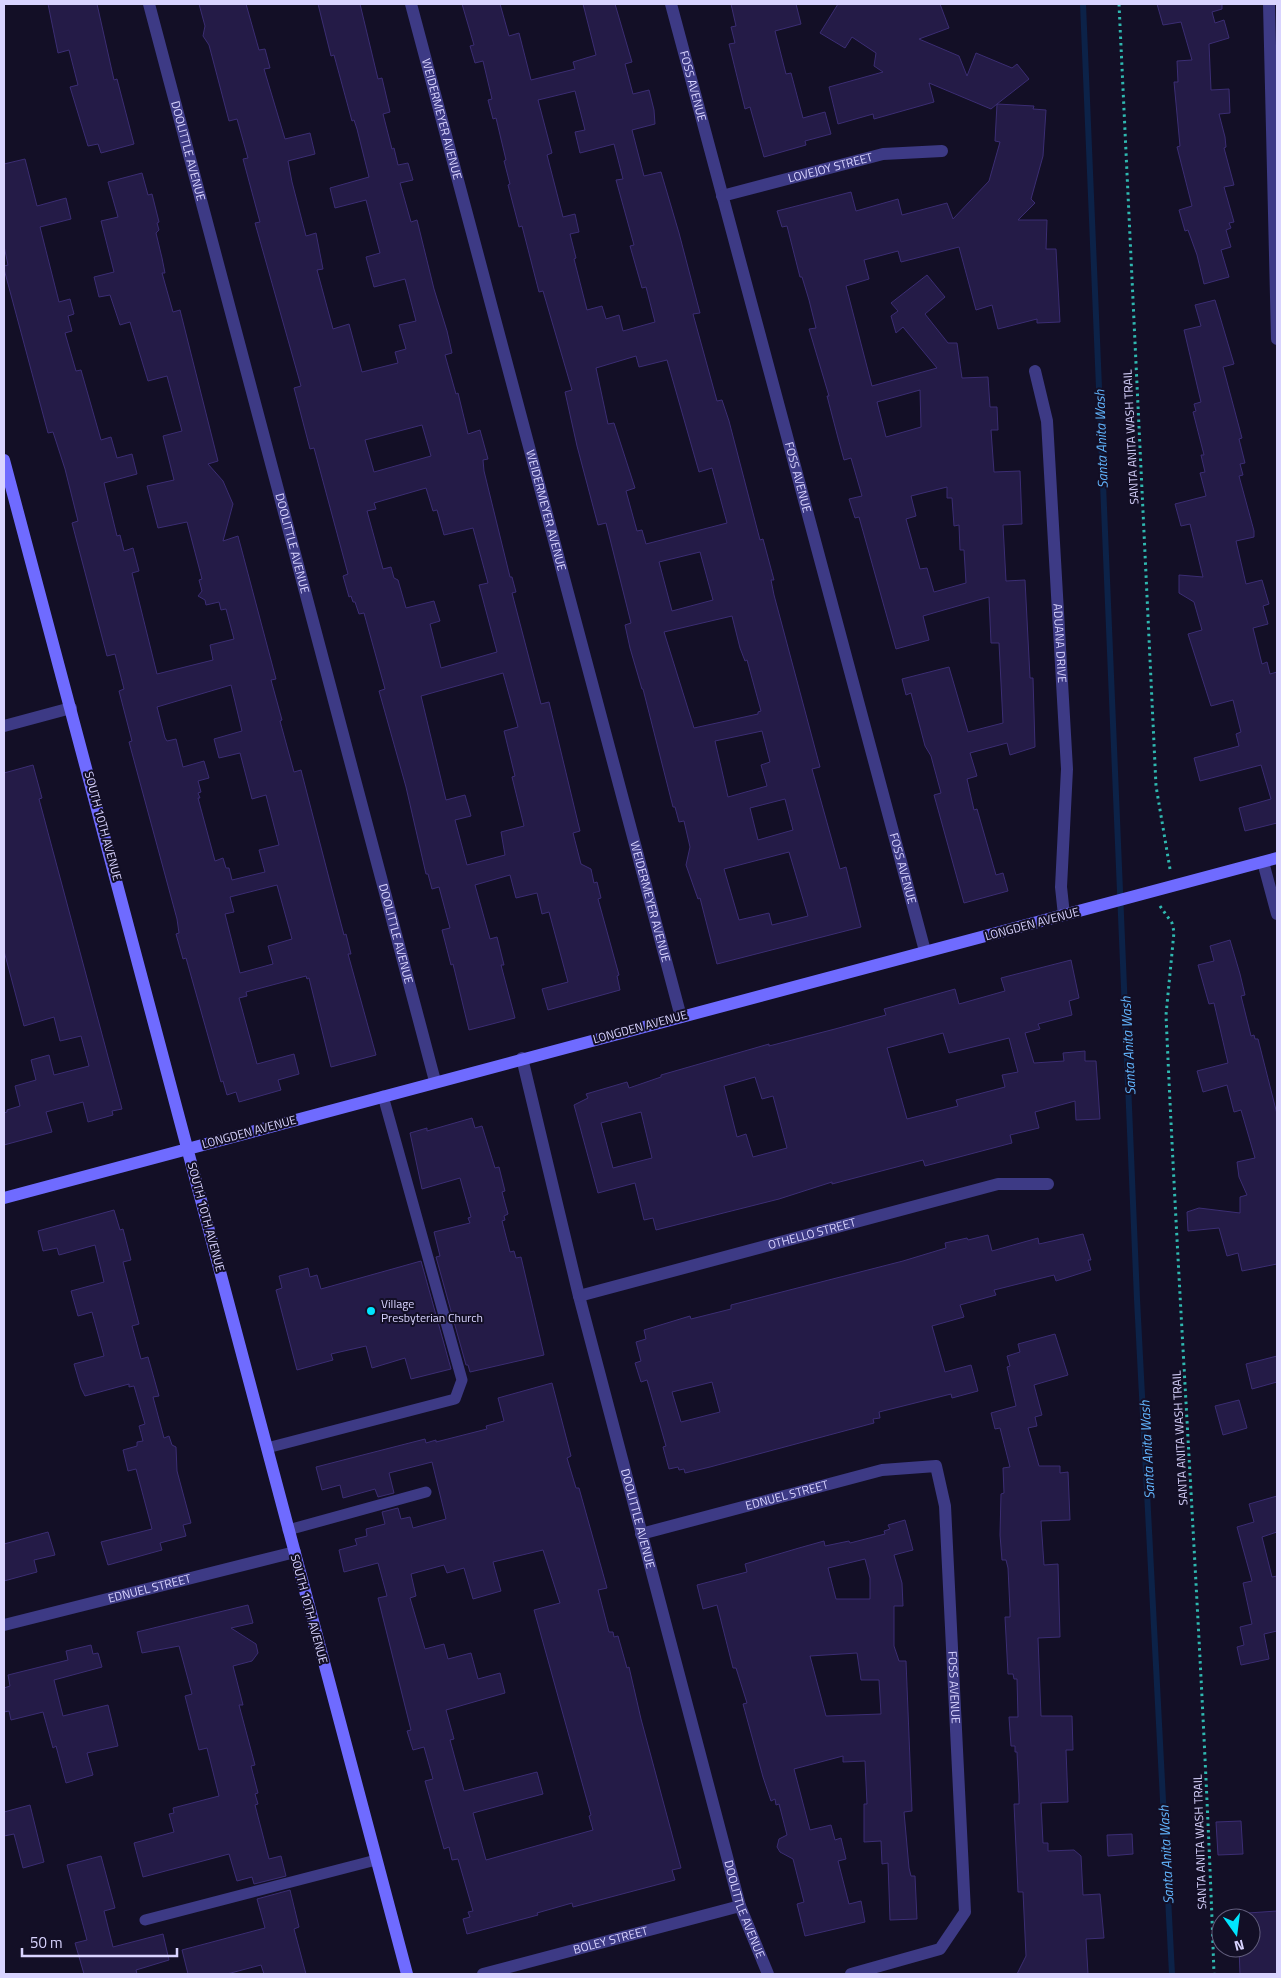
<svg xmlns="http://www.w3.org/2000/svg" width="1281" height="1978" font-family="'Titillium Web',sans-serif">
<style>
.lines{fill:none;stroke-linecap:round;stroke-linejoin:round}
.stream{stroke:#0c2248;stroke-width:6}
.building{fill:#241b47;stroke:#3b2d73;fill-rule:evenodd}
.path{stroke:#2fb8b0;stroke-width:3;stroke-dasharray:2.5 4;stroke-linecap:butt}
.lane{stroke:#3d3a85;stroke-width:11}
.street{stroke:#3d3a85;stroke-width:12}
.secondary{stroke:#6f6bff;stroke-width:12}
.poi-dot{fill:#00e5ff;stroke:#130f26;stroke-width:2}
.labels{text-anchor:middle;stroke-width:4;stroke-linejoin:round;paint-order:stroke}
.street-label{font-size:12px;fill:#d9d4ff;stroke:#130f26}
.poi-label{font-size:12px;fill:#d9d4ff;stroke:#130f26;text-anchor:start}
.water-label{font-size:14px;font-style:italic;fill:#62b6ff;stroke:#130f26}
</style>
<rect width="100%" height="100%" fill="#130f26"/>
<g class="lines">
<path class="stream" d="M1083,4L1137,1299L1172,1974"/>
</g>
<path class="building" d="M48,4H97L114,80L117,79L134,144L101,153L98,144L88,146L70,87L78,85L69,50L58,53Z
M199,4H246L259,50L265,49L270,68L264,69L285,139L310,133L315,154L288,161L292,182L306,236L316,233L323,269L317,270L333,329L349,324L362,372L398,363L395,352L406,349L399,325L416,321L405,279L374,287L366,257L380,253L366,200L335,208L330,188L369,177L357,129L354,120L352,121L334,55L331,56L318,4H360L378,79L382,78L390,112L383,114L392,149L394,148L398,165L408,163L413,180L400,183L411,222L417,220L434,289L447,331L452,353L445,355L456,394L458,393L468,434L480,430L488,459L483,460L484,471L510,577H512L516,592L512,593L541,704L549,702L580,831L573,833L581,864L591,869L594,883L597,882L601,898L598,899L619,975L617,976L620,990L548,1010L542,989L568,982L549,912L542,914L537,893L516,898L510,875L475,885L490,939L497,937L504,965H501L515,1018L469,1030L453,964L451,965L442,930L450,928L439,887L432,889L428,874H426L406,787L379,691L385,689L364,613L359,614L355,602H353L351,596L349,597L343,576L348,574L314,448L310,449L294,388L301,386L255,223L260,222L243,159L248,158L237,119L229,121L209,45L203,36L205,26ZM422,425L431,456L374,472L365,440ZM426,488L433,511L437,510L444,535L473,528L488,583L479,585L497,652L441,668L430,624L440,621L434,601L406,608L398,580L394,578L391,567L383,569L367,511L376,509L374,503ZM503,673L518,727L504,731L515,776L512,777L524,826L501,832L505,855L467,865L455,820L471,816L465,795L446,800L421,696Z
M462,4H500L509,36L519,33L531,80L575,69L573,62L596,55L583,4H615L632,62L625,64L633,94L649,90L654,110L655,124L632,130L644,176L661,172L679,233L700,313L693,314L717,401L722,400L729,421L760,540L763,539L774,580H771L774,595L820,767L812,769L840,869L846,867L861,927L717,964L700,898L698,899L686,865L690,847L684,821L679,822L675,807H673L643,689H642L630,648L625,625L631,623L606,523L598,525L577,446L565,392L572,390L543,291L539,292L522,226L519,227L508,185L510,184L504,161L506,160L496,118L493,119L488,100L492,99L483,61L475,63L470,46L474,45ZM575,91L585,130L575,132L580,153L614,144L623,179L616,180L634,245L630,246L642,288L646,287L655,322L623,331L619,315L606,319L602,306L587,310L574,259L576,258L570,234L579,232L575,214L563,217L547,155L552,153L538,100ZM636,356L639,367L667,360L699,472L712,468L727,523L646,544L642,530L637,531L626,491L635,488L614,423L608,424L596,368ZM700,552L713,600L672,611L659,562ZM732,616L740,648L745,661L747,660L761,711L758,712V714L694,728L664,632ZM762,731L770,762L761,765L767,786L728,797L715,741ZM785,799L793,830L758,840L750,808ZM789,852L808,916L772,925L769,913L739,920L724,869Z
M731,4H796L801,24L775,31L786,74L791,73L803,118L825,112L831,134L805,141L806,145L764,157L750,107L745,109L729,44L735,43L731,27L736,26Z
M838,4H940L949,28L919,39L959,56L967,76L976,53L1012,68L1017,64L1029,79L997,104L1034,106L1033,109L1046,110L1043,156L1031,199L1035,203L1018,220H1047L1046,249H1056L1060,322L1037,323V319L998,329L992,305L976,310L959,247L901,262L898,251L864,260L869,279L846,286L872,386L937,368L903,327L896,333L891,316L898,311L891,303L927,275L945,297L925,314L948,343H957L962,378L988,377L990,407H997L998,430H991L994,472L1020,471L1022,524L1003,525L1006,581L1025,580L1030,678H1033L1035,747L1010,755L1007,743L970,753L977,776L967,779L974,810L977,809L996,875L1003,873L1008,891L964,903L934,795L941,793L931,756L925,746L911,693L906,695L902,679L949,667L968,732L1003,723L999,643H991L989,597L923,616L929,640L896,649L859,517L855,518L849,499L862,496L851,458L844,460L838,438L827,396H829L809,329L816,328L809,300L802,277H800L787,226L782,227L777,211L851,192L856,211L898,199L902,215L947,203L953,219L989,181L1000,142L995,141L997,104L991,109L929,83L934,102L874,119L873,114L838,124L829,87L883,72L874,66L876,53L852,37L845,48L820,33ZM920,390L921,427L886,437L877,402ZM947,487V498H952L954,526L959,525L960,550H964L966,583L934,592L927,568L920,569L906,519L916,516L911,496Z
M1157,4H1222V9L1212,12L1215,23L1224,20L1229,38L1209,44L1211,90L1229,89L1230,113L1219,114L1225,137L1226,147L1224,148L1234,185L1224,187L1234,222L1229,223L1231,228L1226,230L1231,247L1221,250L1229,277L1204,284L1197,255L1188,230L1185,231L1179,210L1192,206L1177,147L1180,146L1174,82H1178L1177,61L1192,60L1181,22L1163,25Z
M25,159L37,206L66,198L71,219L40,227L59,302L70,299L74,314L68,316L72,331L65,333L76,371L81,370L101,440L111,437L117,458L132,454L137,474L104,483L117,536L120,535L124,551L133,548L139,571L132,573L157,674L213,660L210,645L234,639L226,609L221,610L219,602L206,605L205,600L198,596L202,591L199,580L202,579L187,522L158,528L147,486L174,480L163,436L182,431L167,376L148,381L130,322L120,325L110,295L99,297L94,277L114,272L101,221L118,217L108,182L142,173L148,195L152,194L159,222L157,223L159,230L156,233L162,258L165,273H162L173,312L180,310L218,461L208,464L223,481L233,504L223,541L238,536L276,679L271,680L282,720L280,721L294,772L301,770L330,882L344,935L346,934L351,954H348L376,1055L331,1067L309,978L307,979L306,976L246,992L247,996L239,998L257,1064L294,1054L299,1074L278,1080L281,1090L239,1102L236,1092L227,1095L223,1081L221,1082L186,958L183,959L176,934L179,933L177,919L129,742L132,741L119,691L124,689L115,654L107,656L72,523L78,521L65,469L53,432L48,433L4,269V266L8,265L4,246V164ZM231,685L242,731L214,739L219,758L240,753L252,799L266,795L279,845L259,850L265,872L232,880L229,868H226L223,858L215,861L198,798H200L198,793L201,792L198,781L209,778L204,761L183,767L176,739L167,741L165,738L157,707ZM277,885L292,939L268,946L273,964L240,973L225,914L234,912L230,897Z
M1215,300L1234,364L1223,367L1242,438L1239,439L1245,463L1240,464L1243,475L1239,476L1254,531V537L1236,541L1246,584L1262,580L1269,604L1263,606L1268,624L1253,628L1262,664L1267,662L1270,674L1277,672V823L1245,831L1239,808L1271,799L1261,765L1200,781L1194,758L1239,746L1236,734L1241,732L1233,700L1211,706L1188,634L1202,630L1194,602L1179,593V575L1203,577L1190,524L1181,526L1175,504L1206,496L1200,473L1205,472L1201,455H1204L1193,412L1196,411L1194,404L1201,402L1184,330L1201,326L1195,305Z
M33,765L42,798L39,799L122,1109L112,1111L113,1115L88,1122L83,1102L46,1112L52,1132L4,1145V1113L7,1112V1110L20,1106L15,1086L36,1080L31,1060L49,1055L54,1075L89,1066L81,1036L60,1041L54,1017L24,1026L4,951V773Z
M1230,940L1240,974L1245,995L1241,996L1251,1036L1254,1035L1255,1039H1258L1277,1114V1264L1242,1271L1238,1253L1227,1256L1219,1228L1188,1231L1187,1212L1199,1208L1240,1213V1197L1247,1195L1239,1177L1237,1162L1255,1158L1241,1110L1234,1112L1227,1085L1203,1092L1197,1071L1228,1063L1214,1003L1209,1004L1198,965L1214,961L1210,946Z
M1071,960L1079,998L1069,1001L1072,1015L1038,1024L1040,1029L1025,1033L1034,1063L1064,1061L1063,1053L1085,1051V1061H1096L1100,1119L1076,1120L1075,1101L1035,1112L1039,1128L1010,1135L1012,1143L925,1166L923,1160L832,1184V1182L779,1199L656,1230L653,1218L644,1220L635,1183L598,1193L574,1105L588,1098L586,1094L627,1082L629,1088L661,1077V1075L769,1044V1046L835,1029L886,1015L884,1009L955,989L959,1004L1005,991L1001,978ZM943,1033L949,1053L1009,1038L1018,1072L1002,1075L1005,1087L956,1100L958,1106L907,1119L887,1048ZM755,1077L762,1099L773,1096L787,1148L753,1157L746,1134L737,1137L724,1086ZM641,1112L652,1158L613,1168L601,1123Z
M472,1118L475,1128L482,1126L495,1168L499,1167L505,1191L502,1192L508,1214L504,1216L505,1220L502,1221L510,1252L514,1251L516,1258L521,1257L544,1355L470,1372L468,1365H466L436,1257L440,1256L434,1232L470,1223L468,1218L471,1217L460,1178L422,1189L410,1133L427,1128V1131Z
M114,1210L120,1230L123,1229L131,1260L123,1262L139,1324L132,1326L141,1359L148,1357L159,1396L153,1397L164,1438L169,1436L172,1445L176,1447L177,1471L191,1523L183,1525L186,1536L160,1543L162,1550L108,1565L101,1542L152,1529L136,1469L128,1471L123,1450L137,1446V1442L143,1441L139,1426L145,1424L134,1386L129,1387V1384L85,1396L81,1388L74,1364L104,1356L92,1312L78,1316L71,1291L104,1282L95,1245L59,1255L57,1248L43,1251L38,1231Z
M1083,1234L1091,1260H1088L1091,1270L1056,1281L1054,1275L994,1290L996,1295L960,1305L964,1317L932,1326L945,1372L971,1365L978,1391L952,1398L951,1394L879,1412L880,1418L873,1419L874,1423L710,1467L685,1473L684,1469L679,1470L678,1467L669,1469L663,1447L666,1446L647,1380L641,1382L635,1363L641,1361L636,1342L646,1339L644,1330L690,1316L691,1319L731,1309V1305L903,1261L946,1248L945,1243L967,1238L968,1240L988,1235L992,1251L1038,1238L1039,1244ZM712,1382L720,1412L681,1422L672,1392Z
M421,1261L451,1369L411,1379L405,1358L372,1368L366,1346L331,1354L333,1360L297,1370L276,1290L282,1288L279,1276L308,1268L310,1277L317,1275L321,1289Z
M1055,1334L1068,1375L1034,1385L1042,1415L1035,1417L1037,1426L1028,1428L1039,1466H1060V1473L1068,1472L1070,1520L1041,1521L1044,1565L1058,1564L1060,1637L1038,1638L1041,1716H1072L1073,1750H1066L1068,1802L1041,1803L1043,1843H1048V1851L1074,1850L1081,1856L1083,1895L1100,1894L1104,1938L1086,1939L1088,1974H1017L1026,1956L1023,1892H1018L1014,1804H1019V1795L1017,1752H1015V1746H1011L1009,1717H1018L1017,1679H1014L1013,1674H1008L1005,1617H1010V1610L1008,1568L1006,1560H1002L1000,1535L1001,1494L1004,1493L1003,1468L1010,1467L1000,1428L995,1429L991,1413L1016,1406L1007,1367L1010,1366L1007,1356L1020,1352L1018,1344Z
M1277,1356V1382L1252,1389L1246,1364Z
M552,1383L571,1456L567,1458L576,1488H579L607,1588L598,1590L609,1632H613L614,1637L618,1636L627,1668L629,1667L641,1719L681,1868L672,1870L675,1880L573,1907L572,1903L537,1913L538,1915L467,1934L463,1919L470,1917L468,1912L473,1911L458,1859L452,1860L449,1847L444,1849L425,1781L433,1779L424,1747L413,1750L407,1731L411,1730L378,1598L387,1596L378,1563L344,1572L339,1550L357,1545L355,1539L367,1536L366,1529L385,1524L382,1512L398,1508L401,1519L410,1517L413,1528L446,1519L432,1462L389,1473L394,1493L378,1497L375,1489L343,1498L340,1485L322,1490L316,1467L425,1439L426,1443L436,1440V1442L487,1429L486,1426L504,1421L498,1398ZM543,1550L560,1603L534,1610L591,1815L589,1816L593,1830L486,1860L473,1813L543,1794L537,1772L464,1791L450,1740L454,1739L446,1710L505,1693L500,1673L478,1679L471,1653L448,1659L444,1644L425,1649L410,1598L416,1596L411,1574L444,1565L447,1573L464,1568L473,1599L501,1591L493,1562Z
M1239,1400L1247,1428L1223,1435L1215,1406Z
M1277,1496V1532L1262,1537L1272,1577L1277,1576V1631L1264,1634L1269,1659L1241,1665L1237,1647L1244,1645L1240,1627L1252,1624L1243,1583L1252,1581L1237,1527L1254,1522L1249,1504Z
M905,1520L913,1550L894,1555L902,1583L903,1606H894V1646L899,1661H906L912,1811L904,1812L909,1868L911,1876H915L917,1919L890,1920L888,1863L882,1864L881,1841L864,1842V1804H867L865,1761L843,1762V1756L794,1769L810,1830L831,1825L835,1840L841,1838L846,1859L838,1861L849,1904L861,1901L865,1922L805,1936L797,1904L804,1902L793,1859L780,1852L777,1847L779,1839L787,1835L779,1804L776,1805L775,1799L771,1801L763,1777L743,1704L747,1703L736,1668H733L717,1605L703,1609L697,1585L747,1572L745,1564L799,1548L824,1541L825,1546L849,1541L850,1543L885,1534L884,1531L890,1529L888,1525ZM865,1559L870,1578V1599H836L828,1568ZM857,1653L861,1680H879L881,1714L826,1716L810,1656Z
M48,1532L55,1555L34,1560L37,1572L4,1581V1544Z
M248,1605L253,1623L231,1628L256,1644L258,1653L252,1661L233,1666L243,1705H239L255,1765L251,1766L258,1793L255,1794L258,1804L255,1805L269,1859L281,1856L286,1876L254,1884L252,1877L237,1881L229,1854L143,1877L134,1843L174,1832L169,1814L174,1813L173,1808L219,1796L207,1748L199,1750L185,1696L192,1694L179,1646L142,1653L137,1632Z
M91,1645L93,1654L98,1653L102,1667L54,1680L63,1716L108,1705L118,1746L87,1753L93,1775L66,1783L56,1746L53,1748L43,1712L11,1720L9,1711L4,1712V1688L10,1686L8,1675L68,1660L66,1651Z
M30,1805L44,1862L23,1868L14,1834L4,1836V1812Z
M1241,1821L1243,1854L1218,1855L1216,1822Z
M1132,1834L1133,1854L1108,1856L1107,1835Z
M101,1856L115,1908L104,1911L113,1947L163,1934L169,1960L136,1970L137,1974H84L75,1943L87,1940L67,1865Z
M290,1890L299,1927L294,1929L306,1974H264L261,1965L227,1974H188L182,1950L265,1928L257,1899Z
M1277,1911V1974H1240L1239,1948H1251V1918H1248V1913Z"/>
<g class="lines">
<path class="path" d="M1119,4L1156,786L1170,869
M1160,906L1172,923L1174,932L1166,1015C1180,1335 1203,1654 1214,1974"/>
<path class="lane" d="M267,1448L455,1399L462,1380L383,1096
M288,1530L426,1492
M145,1920L376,1860"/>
<g class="street">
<path id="s1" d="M149,4L435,1081"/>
<path id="s2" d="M411,4L681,1017"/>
<path id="s3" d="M671,4L925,951"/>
<path d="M1269,4L1277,339"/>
<path id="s4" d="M722,196L883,154L942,151"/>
<path id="s5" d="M1035,371L1047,421L1067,769L1061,887L1064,915"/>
<path d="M4,726L71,708"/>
<path d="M1263,862L1277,914"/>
<path id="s6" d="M522,1058L579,1296L740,1906L768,1974"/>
<path id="s7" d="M579,1296L998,1184H1048"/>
<path id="s8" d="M641,1534L882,1470L936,1466L945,1506L965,1912L940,1949L851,1974"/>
<path id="s9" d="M4,1625L295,1552"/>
<path id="s10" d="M483,1974L740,1906"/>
</g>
<path class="secondary" d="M4,460L407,1974
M4,1198L1277,858"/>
</g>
<circle class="poi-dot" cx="371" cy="1311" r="5"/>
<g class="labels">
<g class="street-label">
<text dy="4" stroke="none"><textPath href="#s3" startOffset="85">FOSS AVENUE</textPath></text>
<text dy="4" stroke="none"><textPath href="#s2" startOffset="119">WEIDERMEYER AVENUE</textPath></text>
<text dy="4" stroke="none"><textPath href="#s1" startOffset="152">DOOLITTLE AVENUE</textPath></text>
<text dy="4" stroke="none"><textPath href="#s4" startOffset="112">LOVEJOY STREET</textPath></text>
<text transform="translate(1131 437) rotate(-93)" y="4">SANTA ANITA WASH TRAIL</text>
<text dy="4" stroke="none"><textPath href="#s3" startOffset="490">FOSS AVENUE</textPath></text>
<text dy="4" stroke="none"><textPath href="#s2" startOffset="524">WEIDERMEYER AVENUE</textPath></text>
<text dy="4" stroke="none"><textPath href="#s1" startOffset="558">DOOLITTLE AVENUE</textPath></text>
<text dy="4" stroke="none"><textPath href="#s5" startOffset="274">ADUANA DRIVE</textPath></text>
<text transform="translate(103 826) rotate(75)" y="4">SOUTH 10TH AVENUE</text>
<text dy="4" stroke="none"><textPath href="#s3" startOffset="895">FOSS AVENUE</textPath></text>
<text dy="4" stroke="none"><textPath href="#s2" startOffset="929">WEIDERMEYER AVENUE</textPath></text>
<text transform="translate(1032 924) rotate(-15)" y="4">LONGDEN AVENUE</text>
<text dy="4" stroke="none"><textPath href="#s1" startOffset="962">DOOLITTLE AVENUE</textPath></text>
<text transform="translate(640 1027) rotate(-15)" y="4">LONGDEN AVENUE</text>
<text transform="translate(249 1132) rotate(-15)" y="4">LONGDEN AVENUE</text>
<text transform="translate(206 1217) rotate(75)" y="4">SOUTH 10TH AVENUE</text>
<text dy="4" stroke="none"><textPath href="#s7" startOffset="241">OTHELLO STREET</textPath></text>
<text transform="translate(1180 1438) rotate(-93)" y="4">SANTA ANITA WASH TRAIL</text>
<text dy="4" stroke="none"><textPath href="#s8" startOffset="151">EDNUEL STREET</textPath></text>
<text dy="4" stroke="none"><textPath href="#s6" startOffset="475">DOOLITTLE AVENUE</textPath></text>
<text dy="4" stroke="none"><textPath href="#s9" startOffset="150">EDNUEL STREET</textPath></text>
<text transform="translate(309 1609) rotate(75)" y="4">SOUTH 10TH AVENUE</text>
<text dy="4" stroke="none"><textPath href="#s8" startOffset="526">FOSS AVENUE</textPath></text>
<text transform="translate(1200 1842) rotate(-92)" y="4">SANTA ANITA WASH TRAIL</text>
<text dy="4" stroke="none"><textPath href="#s6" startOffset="880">DOOLITTLE AVENUE</textPath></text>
<text dy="4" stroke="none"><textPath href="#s10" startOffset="132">BOLEY STREET</textPath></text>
</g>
<g class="poi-label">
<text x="381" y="1308">Village<tspan x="381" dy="14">Presbyterian Church</tspan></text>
</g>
<g class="water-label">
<text transform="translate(1101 439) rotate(-92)" y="5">Santa Anita Wash</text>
<text transform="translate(1128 1046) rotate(-93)" y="5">Santa Anita Wash</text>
<text transform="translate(1147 1450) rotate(-93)" y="5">Santa Anita Wash</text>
<text transform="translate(1166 1855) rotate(-93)" y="5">Santa Anita Wash</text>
</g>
</g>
<rect width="1281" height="1978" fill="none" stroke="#d9d4ff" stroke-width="10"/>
<g transform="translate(1236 1933) rotate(166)"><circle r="24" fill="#130f26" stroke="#625e7d"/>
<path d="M0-4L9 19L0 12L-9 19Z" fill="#00e5ff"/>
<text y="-8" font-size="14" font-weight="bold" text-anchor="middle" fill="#d9d4ff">N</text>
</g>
<path d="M22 1948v8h155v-8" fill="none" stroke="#d9d4ff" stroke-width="2.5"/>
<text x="30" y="1948" font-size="15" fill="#d9d4ff" stroke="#130f26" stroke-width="4" paint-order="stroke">50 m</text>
</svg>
